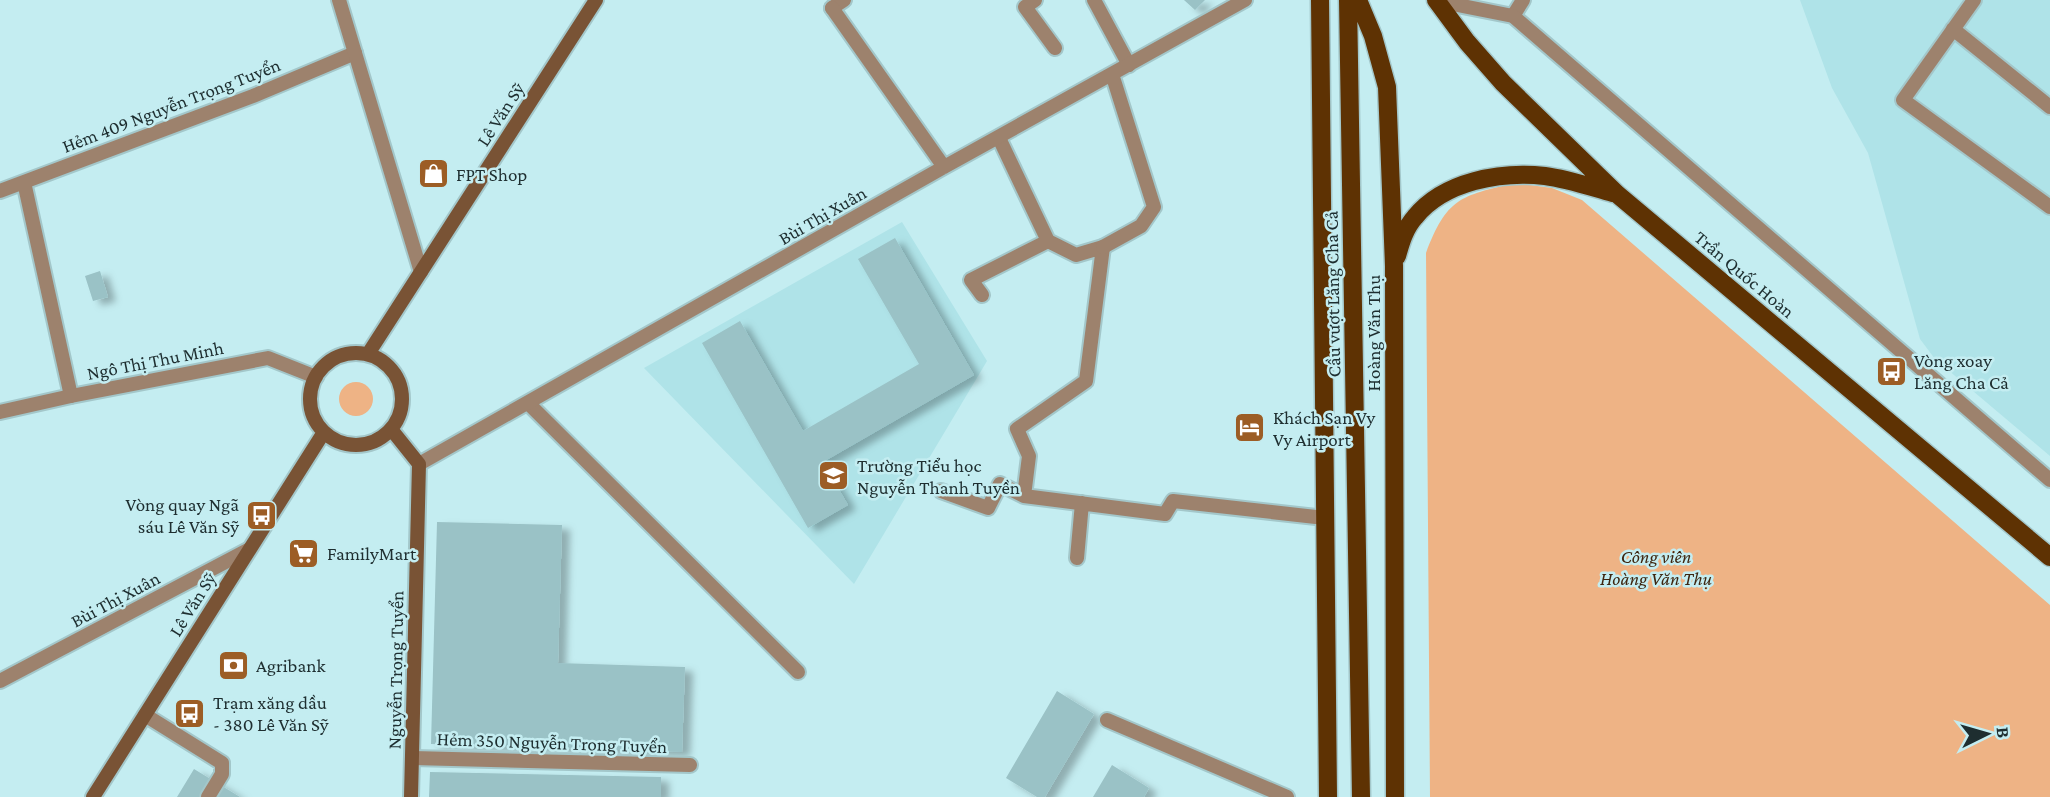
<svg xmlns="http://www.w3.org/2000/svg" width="2050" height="797" font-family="'Crimson Pro',serif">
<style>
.built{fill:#afe3e8}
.green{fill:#eeb385}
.building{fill:#9ac2c6;filter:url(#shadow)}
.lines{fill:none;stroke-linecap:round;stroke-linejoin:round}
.lane-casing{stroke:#a3c7ca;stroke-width:18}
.street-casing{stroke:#a3c7ca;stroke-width:18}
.secondary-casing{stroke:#a3c7ca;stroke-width:18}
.primary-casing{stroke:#a3c7ca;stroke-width:21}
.lane{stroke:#9d826d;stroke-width:14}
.street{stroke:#9d826d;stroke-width:14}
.secondary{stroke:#795335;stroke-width:14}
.primary{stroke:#5e3203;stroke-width:18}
.labels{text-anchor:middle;stroke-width:5;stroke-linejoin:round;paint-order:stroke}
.street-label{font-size:19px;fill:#1e2e30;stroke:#c4edf1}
.poi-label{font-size:19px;fill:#1e2e30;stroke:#c4edf1;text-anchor:start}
.park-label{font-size:19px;font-style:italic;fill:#3e250f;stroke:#c4edf1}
</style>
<defs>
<filter id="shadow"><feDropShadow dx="8" dy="4.5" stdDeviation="3.5" flood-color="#0004"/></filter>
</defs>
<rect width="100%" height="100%" fill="#c4edf1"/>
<path class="built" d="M1800,0H2050V456L1935,359L1920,339L1868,153L1832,88Z
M902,222L987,361L854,584L644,368Z"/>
<path class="green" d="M1515,183L1552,188L1582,200L2050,605V797H1430L1426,253C1447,198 1460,196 1515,183Z
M339 399a17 17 0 1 1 34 0a17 17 0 1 1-34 0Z"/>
<path class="building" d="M1184,0H1205L1195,10Z
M895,238L974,375L823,462L848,505L808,528L702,343L740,321L803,431L919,364L858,259Z
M100,271L108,297L93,301L85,276Z
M437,522L562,525L558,663L685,667L682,752L431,744Z
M1057,691L1094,714L1045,797H1037L1006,778Z
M1112,765L1149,788L1144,797H1093Z
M194,769L240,797H177Z
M430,772L661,777V797H429Z"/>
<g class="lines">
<defs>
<path id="lane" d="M1035,0L1025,7L1055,48
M1094,0L1129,65
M1974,0L1903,100L2050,207
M832,8L844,0
M1513,16L1523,0
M1953,29L2050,107
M999,138L1048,241L1076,255L1103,247L1086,381L1017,429L1029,456L1024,496
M24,182L71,396
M0,191L253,96L355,53
M982,295L971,280L1048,241
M529,404L798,672
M941,491L988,508L1000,484L1024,496L1165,514L1173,501L1325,518
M1077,558L1082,503
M145,715L222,763V774L208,797
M413,758L690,765"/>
<path id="street" d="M339,0L421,272
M1437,1L1513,16L2050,480
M832,8L944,167
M1103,247L1141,226L1154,207L1112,74
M0,412L71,396L268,358L316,377
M419,464L944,167L1245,0
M0,681L248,550
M1107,720L1287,797"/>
<path id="secondary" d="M310 399a46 46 0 1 1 92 0a46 46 0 1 1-92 0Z
M368,354L596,0
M391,429L419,464L411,797
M93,797L324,432"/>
<path id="primary" d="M1320,0L1328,797
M1348,0L1361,797
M1358,0L1373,36L1387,87L1394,266L1395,797
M1436,0L1467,42L1503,83L1617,194L2050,557
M1397,256C1401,242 1405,228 1415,217C1444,181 1501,171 1545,176C1568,179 1591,187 1613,193"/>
</defs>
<use href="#lane" class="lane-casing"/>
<use href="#street" class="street-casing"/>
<use href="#secondary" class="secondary-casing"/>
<use href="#primary" class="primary-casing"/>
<use href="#lane" class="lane"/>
<use href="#street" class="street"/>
<use href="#secondary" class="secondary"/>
<use href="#primary" class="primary"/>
</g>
<defs>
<symbol id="shop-square" viewBox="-11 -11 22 22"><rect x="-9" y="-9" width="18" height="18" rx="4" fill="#9c5d25" stroke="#c4edf1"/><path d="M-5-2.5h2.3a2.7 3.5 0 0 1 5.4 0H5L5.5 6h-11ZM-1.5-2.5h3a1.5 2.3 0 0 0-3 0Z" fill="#fff"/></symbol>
<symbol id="bus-square" viewBox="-11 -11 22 22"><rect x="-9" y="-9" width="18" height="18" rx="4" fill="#9c5d25" stroke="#c4edf1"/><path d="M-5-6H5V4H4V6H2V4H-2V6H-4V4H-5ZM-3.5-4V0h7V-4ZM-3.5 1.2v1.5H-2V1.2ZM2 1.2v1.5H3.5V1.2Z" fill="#fff"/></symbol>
<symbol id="hotel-square" viewBox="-11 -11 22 22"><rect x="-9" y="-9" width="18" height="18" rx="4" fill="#9c5d25" stroke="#c4edf1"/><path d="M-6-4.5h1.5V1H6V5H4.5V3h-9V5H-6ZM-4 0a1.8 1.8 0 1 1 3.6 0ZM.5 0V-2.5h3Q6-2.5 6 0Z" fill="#fff"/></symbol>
<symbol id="school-square" viewBox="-11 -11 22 22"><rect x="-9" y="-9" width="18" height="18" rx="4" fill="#9c5d25" stroke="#c4edf1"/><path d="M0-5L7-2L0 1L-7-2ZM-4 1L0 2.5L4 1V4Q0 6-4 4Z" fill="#fff"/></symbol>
<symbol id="supermarket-square" viewBox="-11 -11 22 22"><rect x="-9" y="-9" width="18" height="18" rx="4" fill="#9c5d25" stroke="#c4edf1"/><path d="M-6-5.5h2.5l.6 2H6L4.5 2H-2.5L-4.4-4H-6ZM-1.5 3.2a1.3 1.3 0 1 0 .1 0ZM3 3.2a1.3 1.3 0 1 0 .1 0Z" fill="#fff"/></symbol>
<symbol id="bank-square" viewBox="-11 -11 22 22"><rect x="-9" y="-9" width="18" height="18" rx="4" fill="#9c5d25" stroke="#c4edf1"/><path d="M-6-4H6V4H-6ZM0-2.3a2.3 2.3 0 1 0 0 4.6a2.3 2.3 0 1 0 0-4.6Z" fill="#fff"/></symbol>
</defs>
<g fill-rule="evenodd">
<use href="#shop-square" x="416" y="156" width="35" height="35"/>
<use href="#bus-square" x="1874" y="354" width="35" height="35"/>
<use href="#hotel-square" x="1232" y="410" width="35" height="35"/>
<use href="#school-square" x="816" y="458" width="35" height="35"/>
<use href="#bus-square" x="244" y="498" width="35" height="35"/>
<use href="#supermarket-square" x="286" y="536" width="35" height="35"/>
<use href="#bank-square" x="216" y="648" width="35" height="35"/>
<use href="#bus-square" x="172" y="696" width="35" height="35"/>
</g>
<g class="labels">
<g class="street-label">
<text transform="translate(171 105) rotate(-21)" y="7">Hẻm 409 Nguyễn Trọng Tuyển</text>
<text transform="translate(500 114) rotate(-57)" y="7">Lê Văn Sỹ</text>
<text transform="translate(822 215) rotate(-30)" y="7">Bùi Thị Xuân</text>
<text transform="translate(1745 274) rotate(40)" y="7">Trần Quốc Hoàn</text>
<text transform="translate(1332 294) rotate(-91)" y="7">Cầu vượt Lăng Cha Cả</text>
<text transform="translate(1373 333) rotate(-90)" y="7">Hoàng Văn Thụ</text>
<text transform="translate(155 360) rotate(-11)" y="7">Ngô Thị Thu Minh</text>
<text transform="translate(115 599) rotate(-28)" y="7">Bùi Thị Xuân</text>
<text transform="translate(192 604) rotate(-58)" y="7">Lê Văn Sỹ</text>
<text transform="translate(395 670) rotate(-89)" y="7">Nguyễn Trọng Tuyển</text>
<text transform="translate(552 742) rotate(2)" y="7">Hẻm 350 Nguyễn Trọng Tuyển</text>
</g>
<g class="poi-label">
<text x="456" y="181">FPT Shop</text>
<text x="1914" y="367">Vòng xoay<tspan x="1914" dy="22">Lăng Cha Cả</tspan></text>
<text x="1273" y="424">Khách Sạn Vy<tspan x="1273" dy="22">Vy Airport</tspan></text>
<text x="857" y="472">Trường Tiểu học<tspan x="857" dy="22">Nguyễn Thanh Tuyền</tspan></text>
<text x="239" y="511" text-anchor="end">Vòng quay Ngã<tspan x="239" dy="22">sáu Lê Văn Sỹ</tspan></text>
<text x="327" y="560">FamilyMart</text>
<text x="256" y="672">Agribank</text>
<text x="213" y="709">Trạm xăng dầu<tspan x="213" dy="22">- 380 Lê Văn Sỹ</tspan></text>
</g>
<g class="park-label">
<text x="1656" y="563">Công viên<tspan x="1656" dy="22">Hoàng Văn Thụ</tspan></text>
</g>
</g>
<g transform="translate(1987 734) rotate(85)" stroke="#c4edf1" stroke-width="5" paint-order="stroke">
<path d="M0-5L12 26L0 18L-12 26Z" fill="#1e2e30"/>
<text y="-10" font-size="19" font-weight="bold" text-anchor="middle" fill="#1e2e30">B</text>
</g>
</svg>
